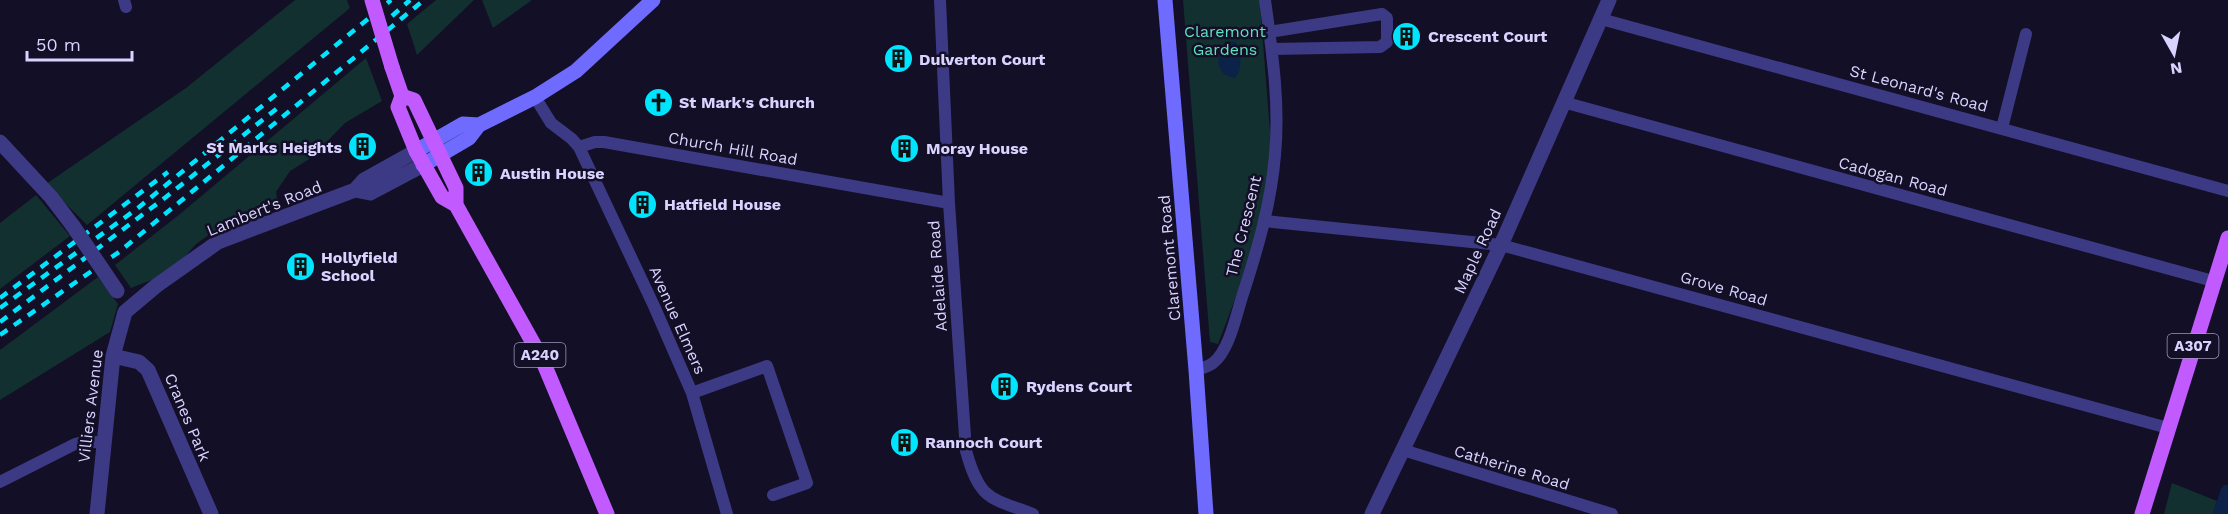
<svg xmlns="http://www.w3.org/2000/svg" width="2228" height="514" font-family="'Work Sans',sans-serif">
<style>
.green{fill:#12302f}
.water{fill:#0c2248}
.lines{fill:none;stroke-linecap:round;stroke-linejoin:round}
.minor{stroke:#3d3a85;stroke-width:12}
.tertiary{stroke:#3d3a85;stroke-width:15}
.secondary{stroke:#6f6bff;stroke-width:15}
.primary{stroke:#c25bff;stroke-width:15}
.rail{stroke:#00e5ff;stroke-width:4.5;stroke-dasharray:9 8;stroke-linecap:butt}
.tertiary-bridge{stroke:#3d3a85;stroke-width:15}
.primary-bridge{stroke:#c25bff;stroke-width:15}
.labels{text-anchor:middle;stroke-width:5;stroke-linejoin:round;paint-order:stroke}
.shield{fill:#130f26;stroke:#9e99be;stroke-width:1.5}
.shield-label{font-size:15px;font-weight:bold;fill:#d9d4ff}
.park-label{font-size:16px;fill:#5fe0c0;stroke:#130f26}
.poi-label{font-size:16px;font-weight:bold;fill:#d9d4ff;stroke:#130f26;text-anchor:start}
.street-label{font-size:16px;fill:#d9d4ff;stroke:#130f26}
</style>
<rect width="100%" height="100%" fill="#130f26"/>
<path class="green" d="M295,0H347L350,8L87,225L46,184L186,88Z
M436,0H474L417,55L407,24Z
M482,0H532L493,28Z
M1183,0H1259L1260,4L1272,157L1251,257L1218,344L1210,342Z
M366,58L382,101L345,123L311,158L290,171L276,192L278,203L273,207L259,206L234,217L196,244L183,259L154,279L131,288L115,265L180,214Z
M36,195L70,236L0,289V223Z
M98,277L118,304L110,332L0,400V350Z
M2172,483L2217,501L2213,514H2164Z"/>
<path class="water" d="M1227,41L1236,42C1240,55 1244,67 1235,78C1213,75 1216,54 1227,41Z
M2224,485H2228V514H2213L2221,489Z"/>
<g class="lines">
<path class="minor" d="M124,0L126,7
M940,0L949,203L966,451C980,500 988,497 1033,514
M1601,19L2228,191
M1269,32L1382,14L1387,18V42L1380,47L1272,49
M535,97L551,123L572,139L579,147L654,306L692,393L727,514
M1563,102L2213,281
M2002,128L2026,34
M579,147L595,142H604L949,203
M1264,221L1501,245L2168,428
M1196,370C1202,368 1208,367 1213,363C1229,351 1236,316 1242,297C1257,251 1271,204 1275,155C1280,103 1272,51 1265,0
M692,393L767,366L807,483L773,495
M1403,450L1612,514
M0,482L75,444L87,441L103,443"/>
<path class="tertiary" d="M0,142L51,197L73,226
M355,190L370,193L423,165
M113,356L139,362L148,370L211,514
M97,514L113,356L125,312L156,286L218,242L355,190L364,180L416,151
M1372,514L1501,245L1609,0"/>
<path class="secondary" d="M1165,0L1196,370L1206,514
M416,151L463,124L479,125L535,97L576,71L653,0
M423,165L469,138L479,125"/>
<path class="primary" d="M392,67L402,96L398,107L416,151L442,197L456,205
M402,96L414,100L456,188V205L542,359L607,514
M2142,514L2228,238"/>
<path class="rail" d="M392,16L410,0
M0,298L168,172
M0,308L138,208L391,0
M0,322L166,197L280,106
M0,335L119,252L424,0"/>
<path class="tertiary-bridge" d="M73,226L117,291"/>
<path class="primary-bridge" d="M372,0L392,67"/>
</g>
<defs>
<symbol id="building-disc" viewBox="-11 -11 22 22"><circle r="9.5" fill="#00e5ff" stroke="#130f26"/><path d="M-4-6H4V6H1V3H-1V6H-4ZM-2.5-4.3h1.7v1.8h-1.7ZM.8-4.3h1.7v1.8H.8ZM-2.5-1h1.7V.8h-1.7ZM.8-1h1.7V.8H.8Z" fill="#111"/></symbol>
<symbol id="church-disc" viewBox="-11 -11 22 22"><circle r="9.5" fill="#00e5ff" stroke="#130f26"/><path d="M-1.2-6h2.4v3.5h3.3v2.4h-3.3V6h-2.4V-.1h-3.3v-2.4h3.3Z" fill="#111"/></symbol>
</defs>
<g fill-rule="evenodd">
<use href="#building-disc" x="1390" y="20" width="33" height="33"/>
<use href="#building-disc" x="882" y="42" width="33" height="33"/>
<use href="#church-disc" x="642" y="86" width="33" height="33"/>
<use href="#building-disc" x="346" y="130" width="33" height="33"/>
<use href="#building-disc" x="888" y="132" width="33" height="33"/>
<use href="#building-disc" x="462" y="156" width="33" height="33"/>
<use href="#building-disc" x="626" y="188" width="33" height="33"/>
<use href="#building-disc" x="284" y="250" width="33" height="33"/>
<use href="#building-disc" x="988" y="370" width="33" height="33"/>
<use href="#building-disc" x="888" y="426" width="33" height="33"/>
</g>
<g class="labels">
<g class="shield">
<rect x="2167.5" y="334" width="51" height="24" rx="4.5"/>
<rect x="514.5" y="343" width="51" height="24" rx="4.5"/>
</g>
<g class="shield-label">
<text x="2193" y="351">A307</text>
<text x="540" y="360">A240</text>
</g>
<g class="park-label">
<text x="1225" y="37">Claremont<tspan x="1225" dy="18">Gardens</tspan></text>
</g>
<g class="poi-label">
<text x="1428" y="42">Crescent Court</text>
<text x="919" y="65">Dulverton Court</text>
<text x="679" y="108">St Mark's Church</text>
<text x="342" y="153" text-anchor="end">St Marks Heights</text>
<text x="926" y="154">Moray House</text>
<text x="500" y="179">Austin House</text>
<text x="664" y="210">Hatfield House</text>
<text x="321" y="263">Hollyfield<tspan x="321" dy="18">School</tspan></text>
<text x="1026" y="392">Rydens Court</text>
<text x="925" y="448">Rannoch Court</text>
</g>
<g class="street-label">
<text transform="translate(1919 88) rotate(15)" y="6">St Leonard's Road</text>
<text transform="translate(733 148) rotate(10)" y="6">Church Hill Road</text>
<text transform="translate(1893 176) rotate(15)" y="6">Cadogan Road</text>
<text transform="translate(264 208) rotate(-22)" y="6">Lambert's Road</text>
<text transform="translate(1243 226) rotate(-76)" y="6">The Crescent</text>
<text transform="translate(1477 251) rotate(-65)" y="6">Maple Road</text>
<text transform="translate(1169 258) rotate(-95)" y="6">Claremont Road</text>
<text transform="translate(937 276) rotate(-94)" y="6">Adelaide Road</text>
<text transform="translate(1724 288) rotate(16)" y="6">Grove Road</text>
<text transform="translate(678 320) rotate(66)" y="6">Avenue Elmers</text>
<text transform="translate(90 406) rotate(-83)" y="6">Villiers Avenue</text>
<text transform="translate(188 417) rotate(67)" y="6">Cranes Park</text>
<text transform="translate(1512 467) rotate(17)" y="6">Catherine Road</text>
</g>
</g>
<g transform="translate(2174 54) rotate(171)" stroke="#130f26" stroke-width="4.5" paint-order="stroke">
<path d="M0-4.5L10 22L0 15L-10 22Z" fill="#d9d4ff"/>
<text y="-9" font-size="16" font-weight="bold" text-anchor="middle" fill="#d9d4ff">N</text>
</g>
<path d="M27 51v9h105v-9" fill="none" stroke="#d9d4ff" stroke-width="3"/>
<text x="36" y="51" font-size="18" fill="#d9d4ff" stroke="#130f26" stroke-width="4.5" paint-order="stroke">50 m</text>
</svg>
